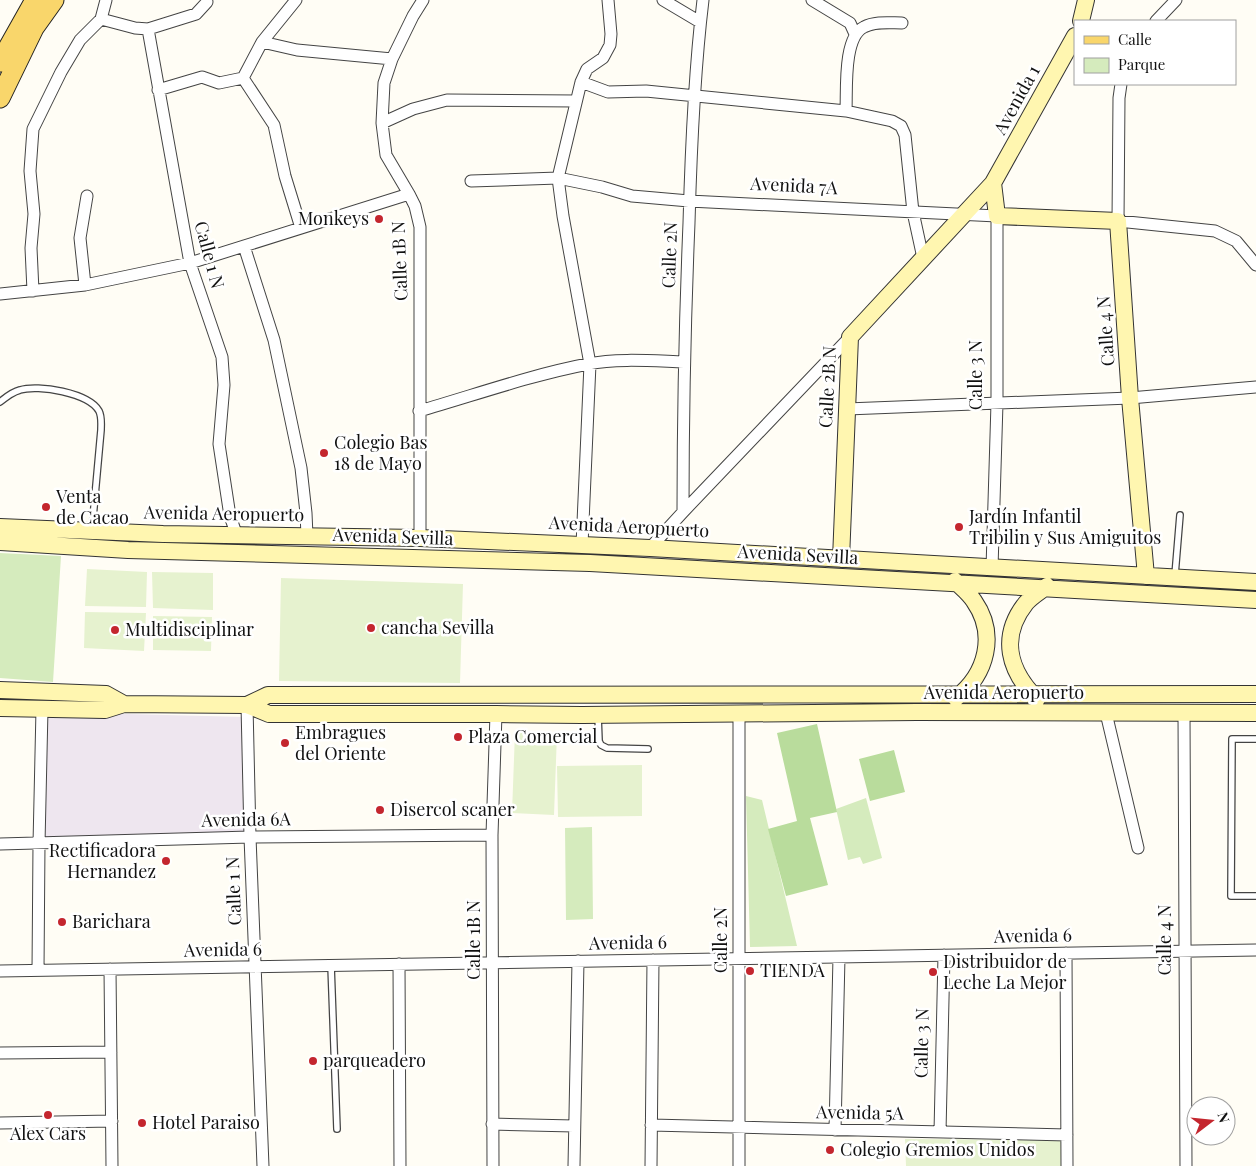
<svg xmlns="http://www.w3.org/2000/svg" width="1256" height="1166" font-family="'Playfair Display',serif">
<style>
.industrial{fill:#eee6ef}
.green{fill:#d5ebbd}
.forest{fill:#b9dc9c}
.pitch{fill:#e6f2cf}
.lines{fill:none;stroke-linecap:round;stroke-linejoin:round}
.lane-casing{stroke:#444;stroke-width:8}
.street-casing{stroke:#444;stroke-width:13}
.secondary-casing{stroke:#333;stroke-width:18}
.primary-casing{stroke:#222;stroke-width:21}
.lane{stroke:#fff;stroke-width:5.5}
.street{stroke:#fff;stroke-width:11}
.secondary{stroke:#fff6b0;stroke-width:16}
.primary{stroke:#f9d66b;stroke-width:19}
.poi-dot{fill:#c4262e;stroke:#fff;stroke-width:2}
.labels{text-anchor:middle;stroke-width:5;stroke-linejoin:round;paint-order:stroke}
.street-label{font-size:18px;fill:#111;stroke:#fff}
.poi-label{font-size:18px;fill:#111;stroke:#fff;text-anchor:start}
</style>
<rect width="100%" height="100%" fill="#fffdf5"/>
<path class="industrial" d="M48,712L245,717V836L45,841Z"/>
<path class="green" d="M0,553L61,556L53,682L0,678Z
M746,796L762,800L797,946L750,947Z
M866,798L882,858L863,864L860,857L848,860L836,809Z
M592,827L593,919L566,920L565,828Z"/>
<path class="forest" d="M817,724L837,812L810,818L828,885L786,896L768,829L797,821L777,733Z
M894,750L905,792L870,801L859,759Z"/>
<path class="pitch" d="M87,569L147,572L146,607L85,606Z
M152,572L213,573V610L153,608Z
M281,578L463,584L460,683L279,681Z
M85,612L146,613L144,651L84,648Z
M153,616L212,617L211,651L153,650Z
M515,732L557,734L554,815L512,813Z
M642,765V816L558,817L557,766Z
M905,1139L1062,1140V1166H906Z"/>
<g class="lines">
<defs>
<path id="lane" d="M0,402C6,397 12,392 20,390C38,384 89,393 99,411C102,417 101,424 101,430L92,529
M1175,575L1180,515
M598,715L599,741L601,745L607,748L648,749
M1256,739H1232L1231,896H1256
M331,965L337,1129"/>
<path id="street" d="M663,0L700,22
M812,0L850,23L855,34
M101,19L135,28L148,29L196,14L207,2
M1156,21L1176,0
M148,29L190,263L222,357L224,385L219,444L230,516L237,536
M262,42L297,50L392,59
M243,78L274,125L285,176L301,228
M243,78L262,42L296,0
M581,82L608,92L646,91L846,111L892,121L901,126L905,135L913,212L923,258
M1121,84L1119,98L1118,221L1215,231L1236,241L1256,265
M158,90L202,77L219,83L243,78
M846,111C847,90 843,37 864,27C875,21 890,23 902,23
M382,123L413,109L447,100L576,101
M471,181L558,178L602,187L632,196L689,201L997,216V403L992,568
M244,246L274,340L301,468L306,513L307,536
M85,285L80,238L87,196
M33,291L31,248L34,214L30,171L33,129L61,72L80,40L101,19L106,0
M0,294L85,285L190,263L409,194
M847,409L1130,398L1256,387
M419,411C475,395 531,375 588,364C618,358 653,361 684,362
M683,512C683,415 685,319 689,223C691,149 694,74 703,0
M420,538V227L415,206L409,194L386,155L382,123L384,83L392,59L413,16L423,0
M582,545L590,364L563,216L558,178L581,82L587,69L603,58L610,45L611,34L608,0
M650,548L683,512L850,337
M247,705L250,837L263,1166
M1106,713L1138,848
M1184,713L1186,1166
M0,844L250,837L492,835
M1066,953L1067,1166
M399,964L400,1166
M110,969L112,1166
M38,970L39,844L42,709
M0,971L1256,950
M0,1053L111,1052
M0,1123L112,1121
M492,1124L574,1126
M651,1125L1067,1135
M835,1130L839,957
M940,1132L944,955
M493,1166L492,835L496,714
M574,1166L578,961
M651,1166L653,960
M739,1166V713"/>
<path id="secondary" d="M1081,21L1086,0
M993,183L997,216L1118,221L1130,398L1146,576
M0,527L163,534L420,538L650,548L1256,582
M0,542L128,550L590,563L1256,600
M841,559L850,337L993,183L1075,36
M955,581C961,587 969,593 974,601C997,634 987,674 956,698
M0,690L106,694L124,704
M1037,699C1009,671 999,637 1026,603C1032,596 1041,591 1047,586
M247,705L268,695L1256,694
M0,708L105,710L124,704L247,705L269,714H496L582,715L917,712L1256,713"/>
<path id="primary" d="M0,62L35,0
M0,98L34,28L54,0"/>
</defs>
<use href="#lane" class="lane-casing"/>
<use href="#street" class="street-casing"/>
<use href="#secondary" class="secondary-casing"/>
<use href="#primary" class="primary-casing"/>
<use href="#lane" class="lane"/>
<use href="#street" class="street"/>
<use href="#secondary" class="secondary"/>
<use href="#primary" class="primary"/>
</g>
<g class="poi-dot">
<circle cx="379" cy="219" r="5"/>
<circle cx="324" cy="453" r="5"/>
<circle cx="46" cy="507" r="5"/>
<circle cx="959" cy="527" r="5"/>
<circle cx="371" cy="628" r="5"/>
<circle cx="115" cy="630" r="5"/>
<circle cx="458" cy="737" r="5"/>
<circle cx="285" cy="743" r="5"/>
<circle cx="380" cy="810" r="5"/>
<circle cx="166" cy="861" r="5"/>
<circle cx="62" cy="922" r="5"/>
<circle cx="750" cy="971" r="5"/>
<circle cx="933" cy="972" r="5"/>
<circle cx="313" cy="1061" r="5"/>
<circle cx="48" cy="1115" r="5"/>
<circle cx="142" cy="1123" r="5"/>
<circle cx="830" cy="1150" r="5"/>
</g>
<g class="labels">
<g class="street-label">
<text transform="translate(1017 100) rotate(-61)" y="6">Avenida 1</text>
<text transform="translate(794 186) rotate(3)" y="6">Avenida 7A</text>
<text transform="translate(209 255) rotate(75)" y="6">Calle 1 N</text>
<text transform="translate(670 255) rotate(-88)" y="6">Calle 2N</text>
<text transform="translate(400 261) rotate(-92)" y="6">Calle 1B N</text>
<text transform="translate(1106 331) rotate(-94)" y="6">Calle 4 N</text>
<text transform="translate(976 375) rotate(-90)" y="6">Calle 3 N</text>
<text transform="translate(828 387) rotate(-87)" y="6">Calle 2B N</text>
<text transform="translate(224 514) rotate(1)" y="6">Avenida Aeropuerto</text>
<text transform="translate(629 527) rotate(3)" y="6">Avenida Aeropuerto</text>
<text transform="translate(393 537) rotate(2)" y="6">Avenida Sevilla</text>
<text transform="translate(798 555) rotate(3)" y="6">Avenida Sevilla</text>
<text x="1004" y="699">Avenida Aeropuerto</text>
<text transform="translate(246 820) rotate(-1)" y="6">Avenida 6A</text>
<text transform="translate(234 891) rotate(-92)" y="6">Calle 1 N</text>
<text transform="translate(1033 936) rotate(-1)" y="6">Avenida 6</text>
<text transform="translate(474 940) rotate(-90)" y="6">Calle 1B N</text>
<text transform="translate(721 940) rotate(-90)" y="6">Calle 2N</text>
<text transform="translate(1165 940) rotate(-90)" y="6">Calle 4 N</text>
<text transform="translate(628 943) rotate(-1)" y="6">Avenida 6</text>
<text transform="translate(223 950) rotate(-1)" y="6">Avenida 6</text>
<text transform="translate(922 1043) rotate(-89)" y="6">Calle 3 N</text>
<text transform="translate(860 1113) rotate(1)" y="6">Avenida 5A</text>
</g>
<g class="poi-label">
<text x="369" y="225" text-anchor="end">Monkeys</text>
<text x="334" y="449">Colegio Bas<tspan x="334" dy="21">18 de Mayo</tspan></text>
<text x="56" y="503">Venta<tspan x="56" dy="21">de Cacao</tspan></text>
<text x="969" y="523">Jardín Infantil<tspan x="969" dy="21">Tribilin y Sus Amiguitos</tspan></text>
<text x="381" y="634">cancha Sevilla</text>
<text x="125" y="636">Multidisciplinar</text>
<text x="295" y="739">Embragues<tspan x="295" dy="21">del Oriente</tspan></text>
<text x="468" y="743">Plaza Comercial</text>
<text x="390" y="816">Disercol scaner</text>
<text x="156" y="857" text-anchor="end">Rectificadora<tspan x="156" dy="21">Hernandez</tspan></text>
<text x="72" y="928">Barichara</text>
<text x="943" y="968">Distribuidor de<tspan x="943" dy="21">Leche La Mejor</tspan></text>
<text x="760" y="977">TIENDA</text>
<text x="323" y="1067">parqueadero</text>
<text x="152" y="1129">Hotel Paraiso</text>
<text x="48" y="1140" text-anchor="middle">Alex Cars</text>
<text x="840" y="1156">Colegio Gremios Unidos</text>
</g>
</g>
<rect x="1074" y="20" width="162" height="65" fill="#ffffff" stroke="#a0a0a0"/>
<rect x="1084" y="36" width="25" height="8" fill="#f9d66b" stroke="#a0a0a0"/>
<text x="1118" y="45" font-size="15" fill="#111111">Calle</text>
<rect x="1084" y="58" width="25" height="15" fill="#d5ebbd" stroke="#a0a0a0"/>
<text x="1118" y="70" font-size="15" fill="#111111">Parque</text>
<g transform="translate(1211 1121) rotate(74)"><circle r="24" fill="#ffffff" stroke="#a0a0a0"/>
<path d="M0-4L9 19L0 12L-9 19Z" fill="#c4262e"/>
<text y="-8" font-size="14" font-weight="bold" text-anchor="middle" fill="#111111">N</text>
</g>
</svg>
